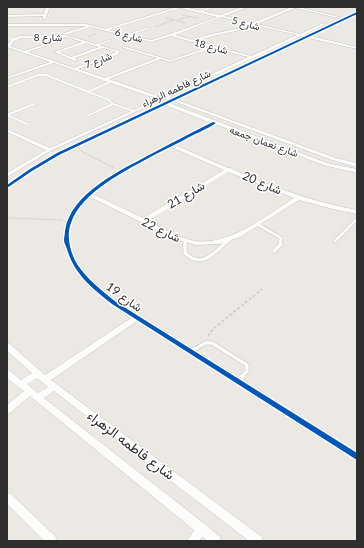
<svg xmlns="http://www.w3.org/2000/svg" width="364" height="548" font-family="Lato,Vazirmatn,sans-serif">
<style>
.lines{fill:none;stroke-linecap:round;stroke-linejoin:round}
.service-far4-casing{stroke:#c5c4c5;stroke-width:2}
.service-far3-casing{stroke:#c5c4c5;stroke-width:2.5}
.service-far2-casing{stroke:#c5c4c5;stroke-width:4}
.service-far1-casing{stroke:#c5c4c5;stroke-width:4.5}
.service-casing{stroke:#c5c4c5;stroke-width:6}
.minor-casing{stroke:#c5c4c5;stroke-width:1}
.path-far1{stroke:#c9c9c8;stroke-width:1;stroke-dasharray:1.5 1;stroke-linecap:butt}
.path{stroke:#c9c9c8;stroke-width:1.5;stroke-dasharray:3 2;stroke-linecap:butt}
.service-far4{stroke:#fcfcfb;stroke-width:1.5}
.service-far3{stroke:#fcfcfb;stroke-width:2}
.service-far2{stroke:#fcfcfb;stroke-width:3}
.service-far1{stroke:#fcfcfb;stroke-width:3.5}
.service{stroke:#fcfcfb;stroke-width:5}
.minor{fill:#fcfcfb;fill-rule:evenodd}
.cycleway-casing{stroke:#fff;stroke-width:3}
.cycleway{fill:#0057b8;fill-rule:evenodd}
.labels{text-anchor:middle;stroke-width:3;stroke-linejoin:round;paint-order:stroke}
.far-street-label{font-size:10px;fill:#2e2e2e;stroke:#fff}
.street-label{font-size:12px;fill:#2e2e2e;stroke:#fff}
.near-street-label{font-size:14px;fill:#2e2e2e;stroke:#fff}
</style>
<rect width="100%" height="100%" fill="#ece8e4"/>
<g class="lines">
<defs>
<path id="service-far4" d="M199,12L212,7
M128,35L149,28
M7,39H15
M97,45L111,40"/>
<path id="service-far3" d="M7,87L38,75H46L109,100L113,104L134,111
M88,92L110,82
M7,115L34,104
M7,115L27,124
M89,115L113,104"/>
<path id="service-far2" d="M257,224L281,238L280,245
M185,241V245
M335,241L357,219
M223,245L229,240"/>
<path id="service-far1" d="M185,244V253C200,268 213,255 224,244
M274,251L281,244
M190,352L205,343H212L247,365V371L241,378"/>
<path id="service" d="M238,381L242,377"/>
<path id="minor" d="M46,7H50L45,19H43V16L7,17V15L44,14Z
M177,7H184L220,15L243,7H248L224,16L253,23L292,7H298L340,17L338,18L295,8L257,24L300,34L323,23L326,24L304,35H307L357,12V14L311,36L357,47V49L308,38L177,100L336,158L357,163V167L332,160L173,101L169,103L327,163L357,169V173L323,165L215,124L175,145L228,168H231L232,169C272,187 313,202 357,210V214L333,209L299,200L240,237L219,244L196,245L175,239L90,197C87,201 82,204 79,208C52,247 88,279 117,301L357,452V461L137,321L51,380L262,537L263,541H249L54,391L44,398L206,525L220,537L221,541H208L202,537L199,541H187L194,530L30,396L10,413L7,414V405L24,391C18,387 13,383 7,378V370L10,371L21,380L32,373L7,351V343L10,344L45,375L131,318C105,300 75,281 66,249C65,246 63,243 63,240C62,222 75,204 87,193C105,176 130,165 152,153C171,143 191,133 211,123L165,105L60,155L33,171L7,189V184L29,169L56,153L161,104L159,103V101L50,151L7,177V173L46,150L7,132V129L50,148L160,98L149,96L105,81H103L102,80L54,63L7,79V77L50,62L7,47V45L12,39L20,36L65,35L64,33L87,26H7V24H86L105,29ZM180,8L217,17L170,34L151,40L109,30ZM221,17L250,24L240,28L207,35L193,40L175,35ZM254,25L297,35L251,56L197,41C215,34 235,33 254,25ZM90,27L151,42L171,36L209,47L170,60L123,46V48L157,58L105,78L78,69L117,55L120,52L119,51L65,35ZM301,36L304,37L173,98L169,97ZM67,37L82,42L54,52L75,61L78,60L75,58L103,48L116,52L74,68L28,52L58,42V40L24,51L10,46L14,41L21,38ZM86,43L99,47L71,57L60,52ZM213,48L248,57L164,96L152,94L109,79L161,59L170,62ZM165,99L169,100L165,102L160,101ZM171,147L224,170L143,218L93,194C117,175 144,161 171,147ZM228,172L294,198C267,215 229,246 195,241C178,238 163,228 148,221ZM37,378L48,387L38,393L27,384Z
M7,492L11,494L56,537L57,541H44L7,504Z"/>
</defs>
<use href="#service-far4" class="service-far4-casing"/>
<use href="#service-far3" class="service-far3-casing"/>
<use href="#service-far2" class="service-far2-casing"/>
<use href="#service-far1" class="service-far1-casing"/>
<use href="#service" class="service-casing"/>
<use href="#minor" class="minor-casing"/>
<path class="path-far1" d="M183,15L197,18
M166,18L186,23
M178,20L190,16
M155,27L174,20
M88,37L96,34
M79,150L114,168
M7,218L63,220"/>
<path class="path" d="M208,336L213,329L262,289"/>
<use href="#service-far4" class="service-far4"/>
<use href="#service-far3" class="service-far3"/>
<use href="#service-far2" class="service-far2"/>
<use href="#service-far1" class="service-far1"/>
<use href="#service" class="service"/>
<use href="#minor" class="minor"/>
<defs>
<path id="cycleway" d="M357,12V14L59,155L32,171L7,188V185L30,169L57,153Z
M213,122L216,123C206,130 194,134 184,140C174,145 164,150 154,155C127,170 81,192 71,223C66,236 70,252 77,264C87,279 102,291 116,302L357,453V460L112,304C92,288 74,274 67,249C66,246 64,243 64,240C64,237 65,234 65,231C70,193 123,169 153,153C173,142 193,132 213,122Z"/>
</defs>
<use href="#cycleway" class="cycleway-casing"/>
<use href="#cycleway" class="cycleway"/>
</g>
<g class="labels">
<g class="far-street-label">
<text transform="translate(246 23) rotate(14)" y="4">شارع 5</text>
<text transform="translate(129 35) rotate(16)" y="4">شارع 6</text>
<text x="48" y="41">شارع 8</text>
<text transform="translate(211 46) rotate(15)" y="4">شارع 18</text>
<text transform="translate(98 60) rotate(-21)" y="4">شارع 7</text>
<text transform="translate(176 88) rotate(-25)" y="4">شارع فاطمه الزهراء</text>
<text transform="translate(264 141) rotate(20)" y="4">شارع نعمان جمعه</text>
</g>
<g class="street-label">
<text transform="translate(262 183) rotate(23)" y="4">شارع 20</text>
<text transform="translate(186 195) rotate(-31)" y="4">شارع 21</text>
<text transform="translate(161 230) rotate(26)" y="4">شارع 22</text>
<text transform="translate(124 297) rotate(36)" y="4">شارع 19</text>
</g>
<g class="near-street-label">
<text transform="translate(131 445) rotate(37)" y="5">شارع فاطمه الزهراء</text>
</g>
</g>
<rect width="364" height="548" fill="none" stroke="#2e2e2e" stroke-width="16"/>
</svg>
